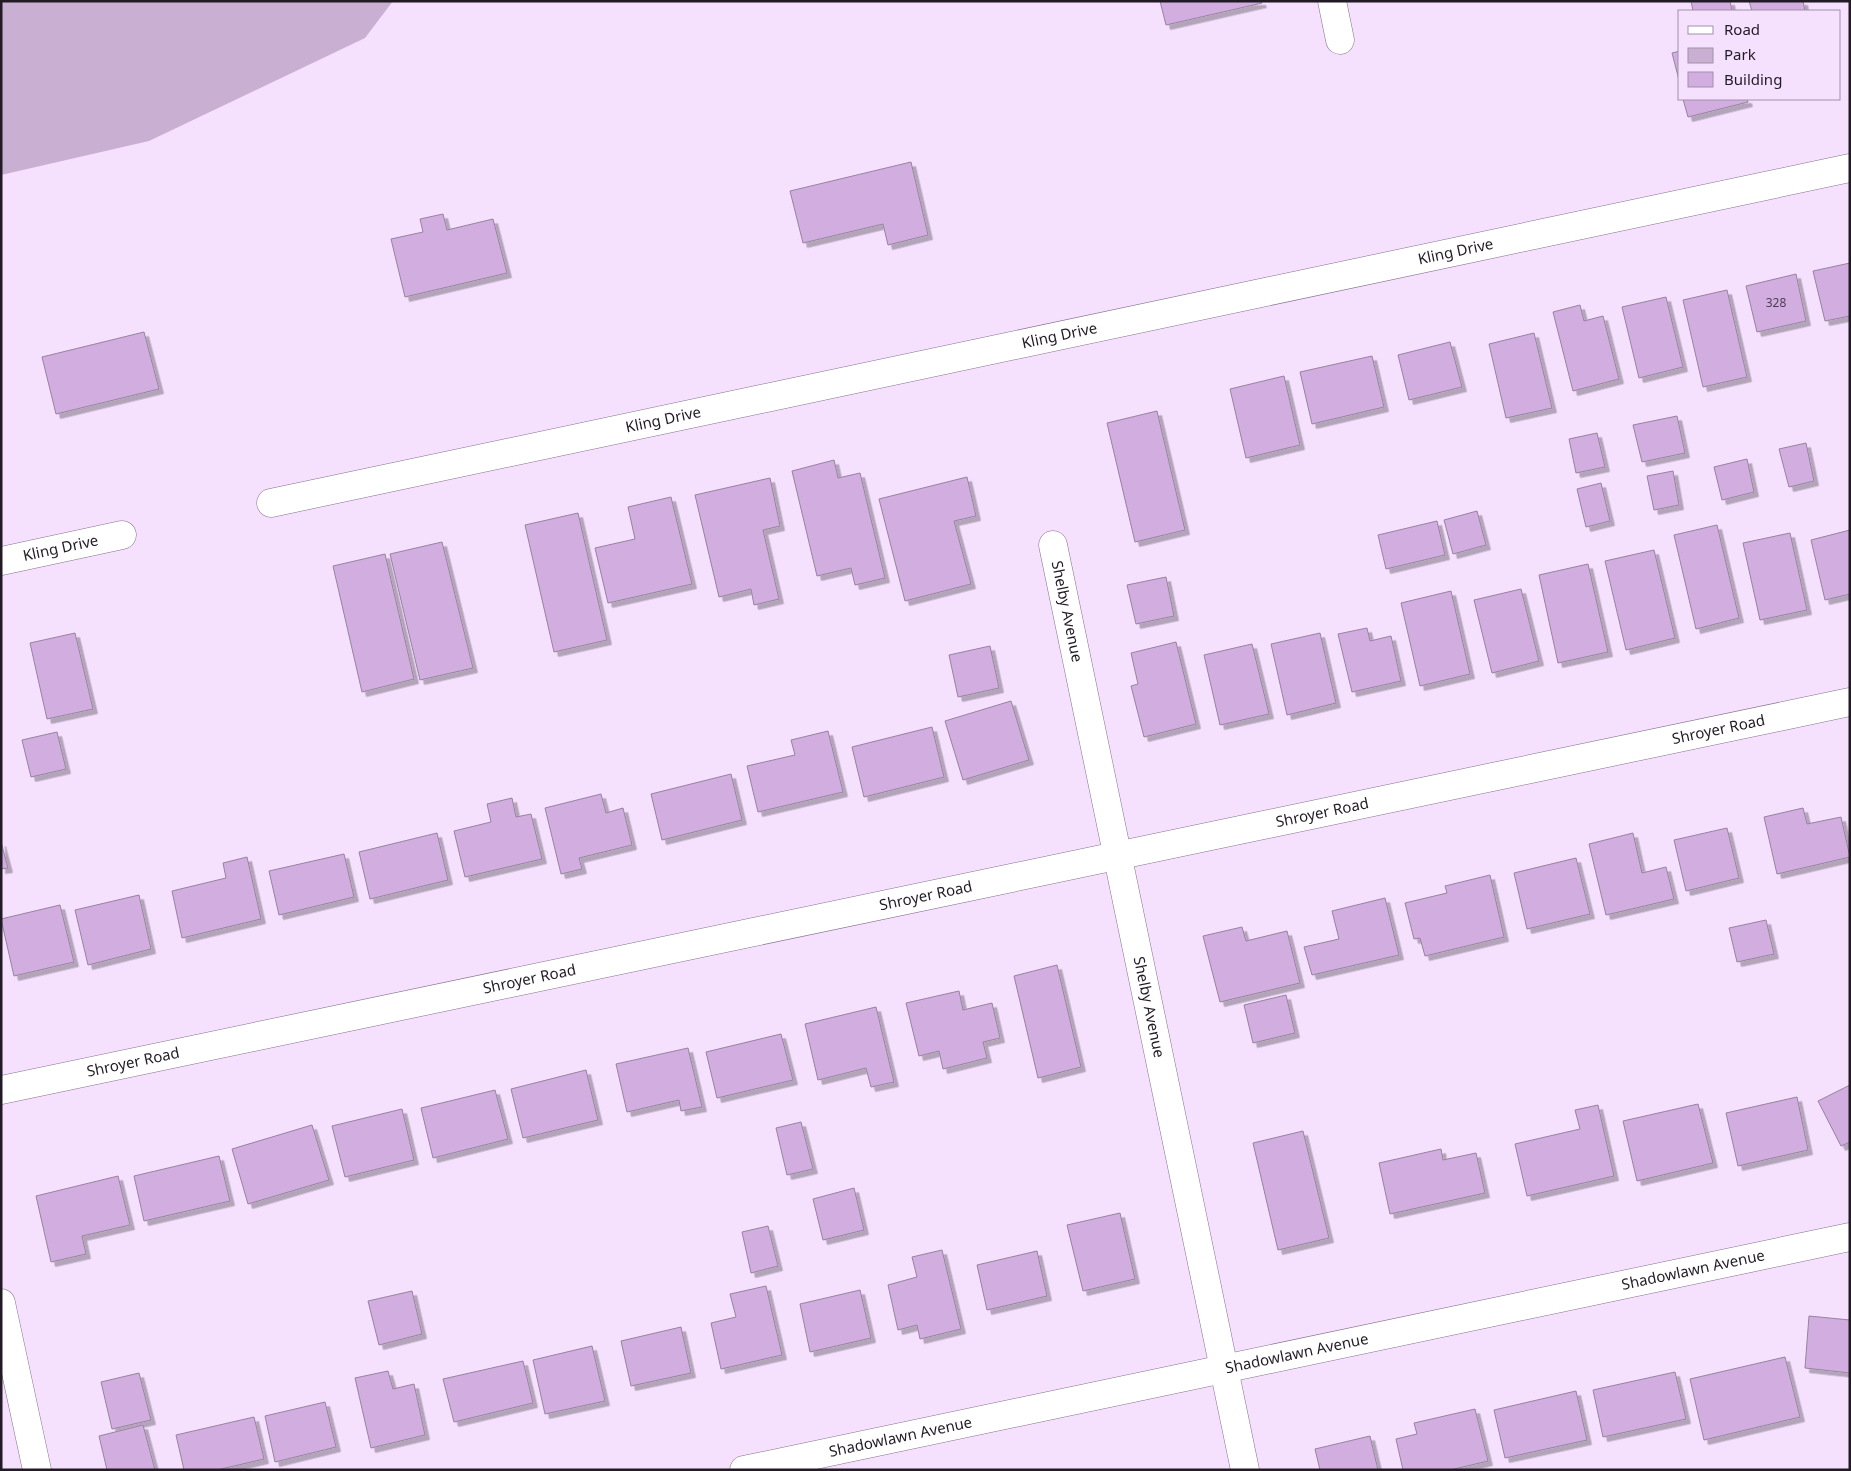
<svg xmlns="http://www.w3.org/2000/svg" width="1851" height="1471" font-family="'Noto Sans',sans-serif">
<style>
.green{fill:#c9b0d3}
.building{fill:#d1ade0;stroke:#96839e;filter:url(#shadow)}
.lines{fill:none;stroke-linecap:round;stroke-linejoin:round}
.minor-casing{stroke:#85728c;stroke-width:29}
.major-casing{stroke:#85728c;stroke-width:29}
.minor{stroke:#fff;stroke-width:28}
.major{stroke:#fff;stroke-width:28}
.labels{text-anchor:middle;stroke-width:4.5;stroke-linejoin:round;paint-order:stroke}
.number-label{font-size:12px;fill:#4e4054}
.street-label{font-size:15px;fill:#221b25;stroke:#f5e0fe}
</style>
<defs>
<filter id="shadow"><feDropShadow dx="4.5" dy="4.5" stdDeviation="0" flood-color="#0004"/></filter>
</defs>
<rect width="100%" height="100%" fill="#f5e0fe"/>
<path class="green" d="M1,1H393L365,38L149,141L1,175Z"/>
<path class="building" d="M1160,1H1261L1262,3L1166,25Z
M1691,1H1730L1732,11H1693Z
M1749,1H1803L1805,11H1752Z
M1680,51V84L1672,53Z
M1683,99H1747L1748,102L1688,117Z
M911,162L928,235L888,245L883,224L803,243L790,191Z
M443,214L447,230L493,219L507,273L405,297L391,239L423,232L420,219Z
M1850,263V316L1825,321L1813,271Z
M1796,274L1806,321L1757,332L1746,286Z
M1727,290L1747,377L1703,387L1683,300Z
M1666,297L1683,367L1639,378L1622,307Z
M1580,305L1584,321L1603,316L1619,379L1573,391L1553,312Z
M144,332L159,389L56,414L42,357Z
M1534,333L1552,408L1506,418L1489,344Z
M1450,342L1462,387L1409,400L1398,355Z
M1372,356L1384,407L1312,424L1300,372Z
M1284,376L1300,445L1246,458L1230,389Z
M1157,411L1185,530L1135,542L1107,423Z
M1677,416L1685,453L1642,462L1633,425Z
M1597,433L1605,467L1576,473L1569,439Z
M1806,443L1814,481L1789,487L1779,449Z
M1747,459L1754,492L1722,500L1714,467Z
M834,460L838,478L860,473L885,578L855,585L851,568L817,576L792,471Z
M1673,471L1679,505L1654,510L1647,476Z
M967,477L976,516L954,521L971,584L905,601L879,499Z
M770,478L780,526L763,530L779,599L754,605L751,589L719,597L695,495Z
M1601,483L1610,521L1586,527L1577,489Z
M671,497L692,584L608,603L595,548L635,539L628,507Z
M1477,511L1486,545L1453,554L1444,520Z
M578,513L607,640L554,652L525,525Z
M1437,521L1445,555L1386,569L1378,535Z
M1717,525L1739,618L1696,629L1674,535Z
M1850,530V594L1825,600L1811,540Z
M1790,533L1807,610L1760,620L1743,543Z
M442,542L473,668L420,680L390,554Z
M1654,550L1675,638L1626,650L1605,561Z
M385,554L414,679L362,692L333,566Z
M1588,564L1608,652L1558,663L1539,575Z
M1166,577L1174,616L1136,624L1127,585Z
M1521,589L1539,661L1492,673L1474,600Z
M1451,591L1470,674L1420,686L1401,603Z
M1367,628L1370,641L1391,636L1401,681L1352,692L1338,634Z
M75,633L93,709L47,719L30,643Z
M1320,633L1336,703L1287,715L1271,644Z
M1176,642L1196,724L1144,737L1131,686L1138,684L1131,653Z
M1252,644L1269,714L1220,725L1204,655Z
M990,646L999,688L958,697L949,655Z
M1011,701L1029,760L963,780L945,721Z
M932,727L944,777L864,797L852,747Z
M828,731L843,792L758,812L747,766L795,755L791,740Z
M57,732L66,769L31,777L22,740Z
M731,774L742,820L662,840L651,794Z
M601,794L606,813L623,808L632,845L579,858L582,869L561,874L545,808Z
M512,798L516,817L531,814L542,859L465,877L454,831L491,822L487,804Z
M1803,808L1807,824L1841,817L1850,857L1777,874L1764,817Z
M1727,828L1739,878L1686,891L1674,840Z
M437,833L448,880L370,899L359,852Z
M1633,833L1642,873L1666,867L1674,899L1606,915L1589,844Z
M1,842L8,868L1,869Z
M344,854L354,897L279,915L269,871Z
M247,857L261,919L182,938L172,891L226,878L223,863Z
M1576,858L1590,914L1527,929L1514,873Z
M1490,875L1504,937L1425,956L1420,938L1414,939L1405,903L1447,893L1445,886Z
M139,895L151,949L88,965L75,910Z
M1385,898L1399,955L1312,975L1304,947L1339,939L1332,911Z
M60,905L74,962L14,976L1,919Z
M1766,920L1774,954L1737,962L1729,928Z
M1242,927L1246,941L1287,931L1300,983L1220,1002L1203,936Z
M1057,965L1081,1067L1038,1078L1014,976Z
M959,991L963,1010L992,1003L1000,1038L983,1042L987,1058L943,1069L939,1051L919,1056L906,1003Z
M1286,995L1295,1033L1253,1043L1244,1005Z
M876,1007L894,1082L871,1087L866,1068L818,1080L805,1024Z
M781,1034L793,1080L717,1098L706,1052Z
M688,1048L702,1107L681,1111L679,1100L627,1112L616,1064Z
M586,1070L598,1120L523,1138L511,1089Z
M1850,1085V1142L1841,1146L1818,1101Z
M495,1090L508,1139L433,1158L421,1108Z
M1797,1097L1808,1150L1738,1166L1726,1113Z
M1698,1104L1713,1163L1637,1181L1623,1121Z
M1598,1105L1614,1176L1527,1196L1515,1144L1580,1129L1575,1110Z
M402,1109L414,1160L345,1177L332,1126Z
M801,1122L813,1169L787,1175L776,1128Z
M312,1125L329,1180L248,1204L232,1149Z
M1303,1131L1329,1238L1278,1250L1253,1143Z
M1441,1149L1443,1160L1476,1153L1485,1193L1390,1214L1379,1163Z
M219,1156L230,1201L144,1221L134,1176Z
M118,1176L130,1225L82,1236L86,1254L51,1262L36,1196Z
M854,1188L864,1230L823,1240L813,1199Z
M1120,1213L1135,1279L1083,1291L1067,1225Z
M768,1226L778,1266L751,1273L742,1232Z
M942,1250L961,1329L920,1339L917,1325L898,1330L888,1285L917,1277L912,1257Z
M1037,1251L1047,1296L987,1310L977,1265Z
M766,1286L782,1355L721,1369L711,1323L736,1317L730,1294Z
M860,1290L871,1338L810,1352L800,1304Z
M412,1291L422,1334L379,1345L368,1301Z
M1809,1316L1850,1320V1373L1805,1368Z
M681,1327L691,1373L631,1386L621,1341Z
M592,1346L605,1401L545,1414L533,1360Z
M1785,1357L1800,1417L1704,1440L1690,1379Z
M523,1361L533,1403L454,1422L443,1379Z
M388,1371L393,1389L414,1384L425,1435L371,1448L355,1378Z
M1675,1372L1686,1419L1603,1437L1593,1390Z
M139,1373L151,1420L112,1429L101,1382Z
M1576,1391L1587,1440L1505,1458L1494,1410Z
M325,1402L336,1447L275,1462L265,1416Z
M1475,1409L1488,1461L1450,1470H1403L1396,1439L1417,1434L1414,1423Z
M254,1417L264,1459L217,1470H184L176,1435Z
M143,1425L155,1470H107L99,1436Z
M1370,1436L1378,1470H1320L1315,1449Z"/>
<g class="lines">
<defs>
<g id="minor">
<path d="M1332,1L1340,40"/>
<path id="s1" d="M271,503L1850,168"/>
<path id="s2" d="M1053,545L1245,1470"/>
<path id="s3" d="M1,561L122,535"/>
<path d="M1,1303L37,1470"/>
<path id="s4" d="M744,1470L1850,1237"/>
</g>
<g id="major">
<path id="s5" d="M1,1090L1850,702"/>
</g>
</defs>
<use href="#minor" class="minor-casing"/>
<use href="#major" class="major-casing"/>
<use href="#minor" class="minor"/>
<use href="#major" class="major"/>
</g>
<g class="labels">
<g class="number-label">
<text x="1776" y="307">328</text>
</g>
<g class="street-label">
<text dy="5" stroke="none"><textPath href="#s1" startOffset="1211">Kling Drive</textPath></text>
<text dy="5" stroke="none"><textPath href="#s1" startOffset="806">Kling Drive</textPath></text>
<text dy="5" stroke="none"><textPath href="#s1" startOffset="401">Kling Drive</textPath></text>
<text dy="5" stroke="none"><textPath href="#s3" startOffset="61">Kling Drive</textPath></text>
<text dy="5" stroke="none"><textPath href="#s2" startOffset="68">Shelby Avenue</textPath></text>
<text dy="5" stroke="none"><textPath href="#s5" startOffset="1755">Shroyer Road</textPath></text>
<text dy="5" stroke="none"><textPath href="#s5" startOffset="1350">Shroyer Road</textPath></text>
<text dy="5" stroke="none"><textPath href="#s5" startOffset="945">Shroyer Road</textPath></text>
<text dy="5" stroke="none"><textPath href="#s5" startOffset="540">Shroyer Road</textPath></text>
<text dy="5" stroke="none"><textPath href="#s2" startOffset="472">Shelby Avenue</textPath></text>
<text dy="5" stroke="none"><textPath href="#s5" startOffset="135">Shroyer Road</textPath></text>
<text dy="5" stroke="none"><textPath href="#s4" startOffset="970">Shadowlawn Avenue</textPath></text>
<text dy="5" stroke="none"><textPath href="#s4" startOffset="565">Shadowlawn Avenue</textPath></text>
<text dy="5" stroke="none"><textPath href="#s4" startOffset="160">Shadowlawn Avenue</textPath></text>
</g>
</g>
<rect width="1851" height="1471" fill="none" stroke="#221b25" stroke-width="5"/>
<rect x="1678" y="10" width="162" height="90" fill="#f5e0fe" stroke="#a191a7"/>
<rect x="1688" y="26" width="25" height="8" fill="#ffffff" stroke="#a191a7"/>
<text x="1724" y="35" font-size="15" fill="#221b25">Road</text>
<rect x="1688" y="48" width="25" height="15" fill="#c9b0d3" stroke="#a191a7"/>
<text x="1724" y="60" font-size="15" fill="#221b25">Park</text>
<rect x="1688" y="72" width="25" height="15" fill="#d1ade0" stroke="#a191a7"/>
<text x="1724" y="85" font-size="15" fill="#221b25">Building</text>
</svg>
